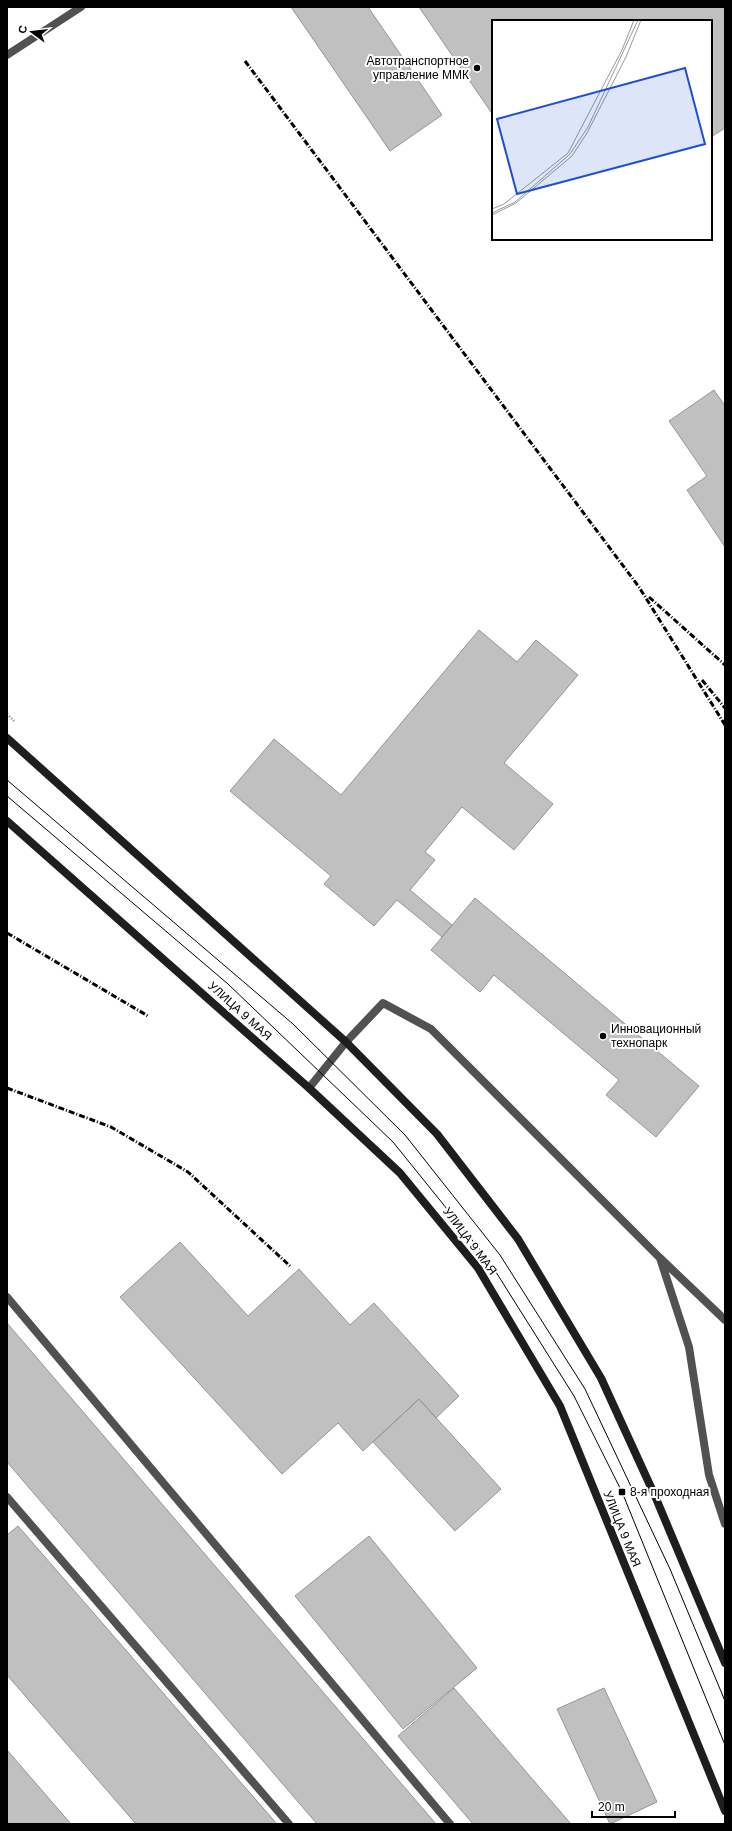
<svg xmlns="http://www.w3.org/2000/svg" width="732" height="1831" font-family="Helvetica,sans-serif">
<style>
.building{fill:#c0c0c0;stroke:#959595}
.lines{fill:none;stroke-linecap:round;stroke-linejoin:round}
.path{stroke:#737373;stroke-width:2.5;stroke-dasharray:1 2;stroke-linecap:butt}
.service{stroke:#515151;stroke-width:8}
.minor{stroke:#515151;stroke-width:8}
.secondary{stroke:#1e1e1e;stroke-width:8}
.tram{stroke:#000;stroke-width:1}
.rail{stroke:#000;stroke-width:3;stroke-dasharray:6 2 1 2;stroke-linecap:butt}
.poi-dot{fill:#000;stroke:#fff;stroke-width:1.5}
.labels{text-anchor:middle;stroke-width:4;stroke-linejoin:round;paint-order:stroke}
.poi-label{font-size:12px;fill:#000;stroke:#fff;text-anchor:start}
.street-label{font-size:12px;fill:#000;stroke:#fff}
.inset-road{fill:none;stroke:#999;stroke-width:1}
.view{fill:#1d4ed8;fill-opacity:0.15;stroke:#1d4ed8;stroke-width:2}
.inset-edge{fill:none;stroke:#000;stroke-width:2}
</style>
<rect width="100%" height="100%" fill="#fff"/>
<path class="building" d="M291,7H368L442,115L390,151Z
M419,7H725V128L711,137V21H493V115Z
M714,390L725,406V547L687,490L707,476L669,421Z
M479,630L517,662L536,640L578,675L504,763L553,804L514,850L462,807L425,852L435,860L410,890L452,925L442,937L397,900L374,926L324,884L331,876L230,791L274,739L341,795Z
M475,898L699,1086L656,1137L606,1095L619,1080L494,975L480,992L431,950Z
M180,1242L248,1316L299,1269L350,1325L374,1303L459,1396L436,1418L419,1399L363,1451L338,1423L282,1474L120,1297Z
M7,1323L436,1824H317L7,1462Z
M419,1399L501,1489L455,1531L373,1442Z
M18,1526L277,1824H136L7,1675V1535Z
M369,1536L477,1668L403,1729L295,1596Z
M454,1688L571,1824H473L398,1736Z
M604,1688L657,1802L610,1824L557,1709Z
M7,1750L71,1824H7Z"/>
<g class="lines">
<path class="path" d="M7,714L14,721"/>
<path class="service" d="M309,1088L346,1042L383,1003L431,1029L660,1258L689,1347L709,1475L725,1524
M660,1258L725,1320
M7,1297L450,1824
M7,1497L289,1824"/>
<path class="minor" d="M7,55L81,7"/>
<path class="secondary" d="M7,738L346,1042L437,1134L518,1239L601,1378L655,1496L725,1663
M7,821L309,1088L400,1173L478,1268L560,1406L725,1811"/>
<path class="tram" d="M7,780L293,1024L405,1135L500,1255L585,1389L670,1569L725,1701
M7,796L228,984L393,1142L489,1261L574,1396L622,1492L725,1745"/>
<path class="rail" d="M245,61L639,587L725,725
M649,597L725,665
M702,680L725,708
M7,933L148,1016
M7,1088L111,1127L188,1172L290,1266"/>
</g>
<g class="poi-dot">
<circle cx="477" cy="68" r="4"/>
<circle cx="603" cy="1036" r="4"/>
<rect x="618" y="1488" width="8" height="8" rx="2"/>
</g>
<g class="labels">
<g class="poi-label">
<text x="469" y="65" text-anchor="end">Автотранспортное<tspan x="469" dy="14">управление ММК</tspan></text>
<text x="611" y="1033">Инновационный<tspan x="611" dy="14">технопарк</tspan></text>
<text x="630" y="1496">8-я проходная</text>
</g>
<g class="street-label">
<text transform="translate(240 1011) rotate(42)" y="4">УЛИЦА 9 МАЯ</text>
<text transform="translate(470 1241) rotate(53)" y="4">УЛИЦА 9 МАЯ</text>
<text transform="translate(622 1529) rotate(68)" y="4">УЛИЦА 9 МАЯ</text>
</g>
</g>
<g transform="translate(492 20)">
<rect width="220" height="220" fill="#fff"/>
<path class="inset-road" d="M0,189L12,184L76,133L130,30L142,0M0,193L23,182L78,134L96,107L146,0M0,195L24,183L80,136L95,113L134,37L149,0"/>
<path class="view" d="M193,48L213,124L25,174L5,99Z"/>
<rect width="220" height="220" class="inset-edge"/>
</g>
<rect width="732" height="1831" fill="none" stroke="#000000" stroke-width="16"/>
<g transform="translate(32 32) rotate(285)" stroke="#ffffff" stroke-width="3" paint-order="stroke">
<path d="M0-3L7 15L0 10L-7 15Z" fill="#000000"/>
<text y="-6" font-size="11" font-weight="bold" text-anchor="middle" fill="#000000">С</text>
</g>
<path d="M592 1811v6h83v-6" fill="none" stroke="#000000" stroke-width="2"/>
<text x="598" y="1811" font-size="12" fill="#000000" stroke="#ffffff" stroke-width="3" paint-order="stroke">20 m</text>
</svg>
